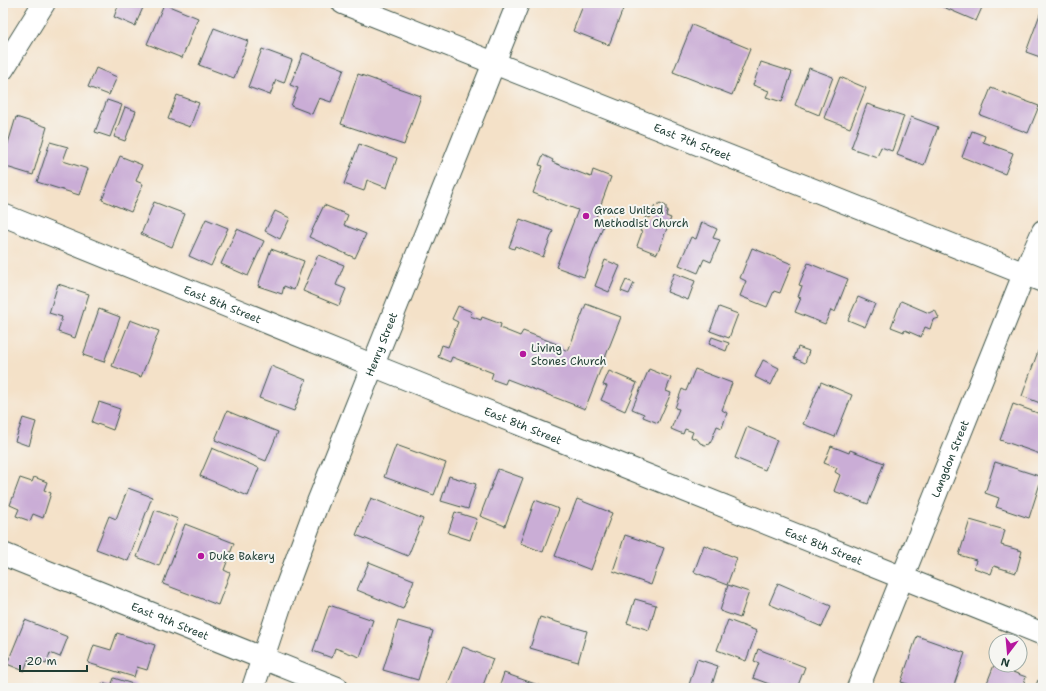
<svg xmlns="http://www.w3.org/2000/svg" width="1046" height="691" font-family="'Shantell Sans',sans-serif">
<style>
.building{fill:#caadd6}
.lines{fill:none;stroke-linecap:round;stroke-linejoin:round}
.minor-casing{stroke:#3f564a;stroke-width:24}
.tertiary-casing{stroke:#3f564a;stroke-width:24}
.minor{stroke:#fff;stroke-width:22}
.tertiary{stroke:#fff;stroke-width:22}
.poi-dot{fill:#b5179e;stroke:#f6f6f2;stroke-width:1.5}
.labels{text-anchor:middle;stroke-width:4;stroke-linejoin:round;paint-order:stroke}
.street-label{font-size:11px;fill:#1f3d34;stroke:#f6f6f2}
.poi-label{font-size:11px;fill:#1f3d34;stroke:#f6f6f2;text-anchor:start}
</style>
<rect width="100%" height="100%" fill="#f6f6f2"/>
<filter id="ink" filterUnits="userSpaceOnUse"><feTurbulence type="fractalNoise" baseFrequency=".025" numOctaves="2"/><feDisplacementMap in="SourceGraphic" scale="8" xChannelSelector="R" yChannelSelector="G"/><feConvolveMatrix kernelMatrix="1 2 1 2 8 2 1 2 1" color-interpolation-filters="sRGB"/></filter>
<filter id="wash" filterUnits="userSpaceOnUse"><feTurbulence type="fractalNoise" baseFrequency=".012" numOctaves="4" result="noise"/><feDisplacementMap in="SourceGraphic" scale="16" xChannelSelector="R" yChannelSelector="G"/><feGaussianBlur stdDeviation="0.9" result="paint"/><feColorMatrix in="noise" values="0 0 0 0 0 0 0 0 0 0 0 0 0 0 0 0 0 1.4 0 .05"/><feComposite in="paint" operator="in"/></filter>
<g filter="url(#wash)">
<rect width="100%" height="100%" fill="#f4e1c8"/>
<g id="blocks">
<path class="building" d="M110,3H145L135,26L114,17L118,6Z
M584,3H606L623,9L609,45L573,31Z
M934,3H984L976,21Z
M164,4L198,18L182,58L147,44Z
M1043,6V58L1026,52Z
M692,25L750,49L732,95L673,72Z
M214,28L248,41L234,78L199,65Z
M262,49L292,60L284,83L276,80L270,95L248,87Z
M303,53L344,69L331,102L319,98L312,114L291,106L298,88L290,85Z
M761,62L792,72L782,102L766,97L769,91L753,85Z
M96,68L117,77L109,95L88,87Z
M809,68L833,77L819,115L795,105Z
M358,74L421,96L404,145L341,124Z
M840,77L866,88L850,128L824,118Z
M991,88L1039,106L1028,133L980,115Z
M177,95L199,103L190,127L168,119Z
M107,100L122,105L110,137L95,132Z
M867,104L904,116L892,151L881,147L877,157L851,148Z
M125,107L136,111L125,141L114,137Z
M16,117L47,127L33,175L3,166V160Z
M911,117L938,127L924,165L897,155Z
M972,131L985,136L983,142L1013,153L1005,174L962,157Z
M50,142L68,147L63,161L88,169L79,195L37,182Z
M359,144L397,158L387,188L367,180L364,191L344,184Z
M543,155L553,160L552,162L591,177L593,170L611,177L594,223L603,226L584,277L556,267L578,210L533,193L543,166L539,165Z
M120,156L142,165L136,181L143,184L131,212L102,200Z
M154,202L185,214L172,247L141,234Z
M660,203L666,206V210H668L666,216L671,218L657,254L637,246L642,232L640,231L646,216L650,218L655,205L656,206Z
M324,205L348,215L344,225L366,234L355,258L309,237Z
M275,211L290,218L280,239L265,231Z
M206,219L228,228L211,266L189,256Z
M520,219L553,231L543,257L515,246L514,249L509,247Z
M702,222L717,229L713,238L720,240L711,262L704,259L698,273L679,265L691,237L696,239Z
M237,229L264,241L248,276L221,264Z
M752,248L792,264L780,293L774,291L767,307L740,296L746,281L740,278Z
M271,249L304,261L294,290L284,286L282,294L258,286Z
M318,255L344,265L336,285L346,289L339,306L303,291Z
M605,260L620,266L609,292L595,286Z
M808,263L848,279L835,312L831,310L825,324L795,312L801,298L798,297L802,286L799,285Z
M674,273L695,281L688,300L667,292Z
M626,280L634,283L629,294L621,291Z
M58,284L89,294L75,338L58,332L62,317L49,313Z
M858,297L875,304L865,327L848,320Z
M901,301L929,313L935,310L939,318L933,320L930,329L925,327L921,337L905,330L904,332L891,327Z
M586,304L621,317L585,409L507,379L505,384L491,379L493,373L452,357L450,362L438,357L442,345L448,347L458,322L452,319L458,306L472,312L470,316L481,320L482,317L501,324L500,328L520,336L523,331L562,346L561,348L568,351Z
M719,307L738,314L729,338L710,331Z
M99,309L120,317L104,362L83,355Z
M130,320L159,331L141,377L112,366Z
M712,337L729,343L726,351L709,344Z
M1041,343L1043,344V395L1040,403L1022,396Z
M798,347L809,351L805,363L794,358Z
M763,360L779,368L771,385L755,377Z
M271,366L306,380L294,411L259,398Z
M649,369L671,378L666,391L671,393L658,423L643,417L644,414L632,409Z
M695,369L732,383L722,410L727,413L722,428L717,426L710,444L705,445L700,443L698,440L691,437L693,432L685,429L683,434L671,429L679,409L675,408L682,389L686,391Z
M609,371L637,383L625,411L601,400L607,386L603,385Z
M821,382L852,395L835,437L803,424Z
M99,402L120,409L113,430L92,422Z
M1013,404L1043,415V455L1000,440Z
M227,411L278,432L266,461L215,440Z
M23,418L36,422L29,446L15,441Z
M747,427L777,440L765,470L735,458Z
M396,445L446,463L434,495L384,477Z
M831,446L849,453L850,450L884,463L868,504L834,491L840,475L835,472L837,468L824,463Z
M212,448L259,468L248,496L200,476Z
M995,462L1042,477L1029,518L996,507L999,498L985,493Z
M498,469L523,478L505,526L480,516Z
M449,476L476,484L468,509L441,501Z
M34,477L47,482L44,490L51,493L43,518L33,514L30,521L16,516L19,509L10,505L20,478L32,482Z
M128,488L152,497L128,561L96,549L109,516L116,519Z
M371,498L423,519L408,556L356,535Z
M577,499L612,513L591,570L555,556Z
M535,500L559,509L543,552L520,543Z
M155,510L178,519L159,566L137,557Z
M455,512L477,519L470,540L448,533Z
M970,520L1005,530L1001,545L1022,551L1016,573L994,566L991,574L974,568L976,560L959,555Z
M185,524L234,543L224,570L230,573L218,605L163,584Z
M625,535L664,548L651,585L613,571Z
M704,545L737,558L727,585L694,572Z
M369,562L414,580L403,609L357,590Z
M778,583L831,606L822,627L769,604Z
M728,585L749,592L740,618L720,611Z
M635,599L656,605L649,630L627,623Z
M329,605L373,620L360,657L335,648L332,658L313,651Z
M540,617L587,631L578,662L530,648Z
M25,620L68,637L60,657L50,653L46,664L29,658L24,671L7,664Z
M728,620L757,631L746,661L717,650Z
M398,621L433,631L418,680L383,670Z
M117,633L155,645L147,670L137,667L134,677L88,663L94,645L111,650Z
M917,636L965,653L953,688H920L901,682Z
M463,647L493,659L482,688H446Z
M758,649L805,667L797,688H780L753,678L759,663L754,661Z
M697,659L718,666L711,688H688Z
M994,665L1026,677L1022,688H985Z
M504,673L541,686L540,688H499Z
M114,678L136,685L135,688H101L102,683L111,686Z
M1038,680L1043,682V688H1035Z"/>
</g>
</g>
<g filter="url(#ink)">
<use href="#blocks" fill-opacity="0" stroke="#3f564a" stroke-width="1"/>
<g class="lines">
<defs>
<g id="minor">
<path id="s1" d="M343,3L1043,281"/>
<path d="M3,69L44,3"/>
<path id="s2" d="M3,215L372,365L1043,634"/>
<path id="s3" d="M3,554L337,688"/>
<path id="s4" d="M858,688L1024,274L1043,231"/>
</g>
<g id="tertiary">
<path id="s5" d="M253,688L286,588L316,507L518,3"/>
</g>
</defs>
<use href="#minor" class="minor-casing"/>
<use href="#tertiary" class="tertiary-casing"/>
<use href="#minor" class="minor"/>
<use href="#tertiary" class="tertiary"/>
</g>
</g>
<g class="poi-dot">
<circle cx="586" cy="216" r="4"/>
<circle cx="523" cy="354" r="4"/>
<circle cx="201" cy="556" r="4"/>
</g>
<g class="labels">
<g class="street-label">
<text dy="4" stroke="none"><textPath href="#s1" startOffset="376">East 7th Street</textPath></text>
<text dy="4" stroke="none"><textPath href="#s2" startOffset="237">East 8th Street</textPath></text>
<text dy="4" stroke="none"><textPath href="#s5" startOffset="367">Henry Street</textPath></text>
<text dy="4" stroke="none"><textPath href="#s2" startOffset="561">East 8th Street</textPath></text>
<text dy="4" stroke="none"><textPath href="#s4" startOffset="247">Langdon Street</textPath></text>
<text dy="4" stroke="none"><textPath href="#s2" startOffset="885">East 8th Street</textPath></text>
<text dy="4" stroke="none"><textPath href="#s3" startOffset="180">East 9th Street</textPath></text>
</g>
<g class="poi-label">
<text x="594" y="214">Grace United<tspan x="594" dy="13">Methodist Church</tspan></text>
<text x="531" y="352">Living<tspan x="531" dy="13">Stones Church</tspan></text>
<text x="209" y="560">Duke Bakery</text>
</g>
</g>
<rect width="1046" height="691" fill="none" stroke="#f6f6f2" stroke-width="16"/>
<g transform="translate(1008 653) rotate(196)"><circle r="19" fill="#f6f6f2" stroke="#a0aca6"/>
<path d="M0-3L7 15L0 10L-7 15Z" fill="#b5179e"/>
<text y="-6" font-size="11" font-weight="bold" text-anchor="middle" fill="#1f3d34">N</text>
</g>
<path d="M20 665v6h67v-6" fill="none" stroke="#1f3d34" stroke-width="2"/>
<text x="26" y="665" font-size="12" fill="#1f3d34" stroke="#f6f6f2" stroke-width="3" paint-order="stroke">20 m</text>
</svg>
